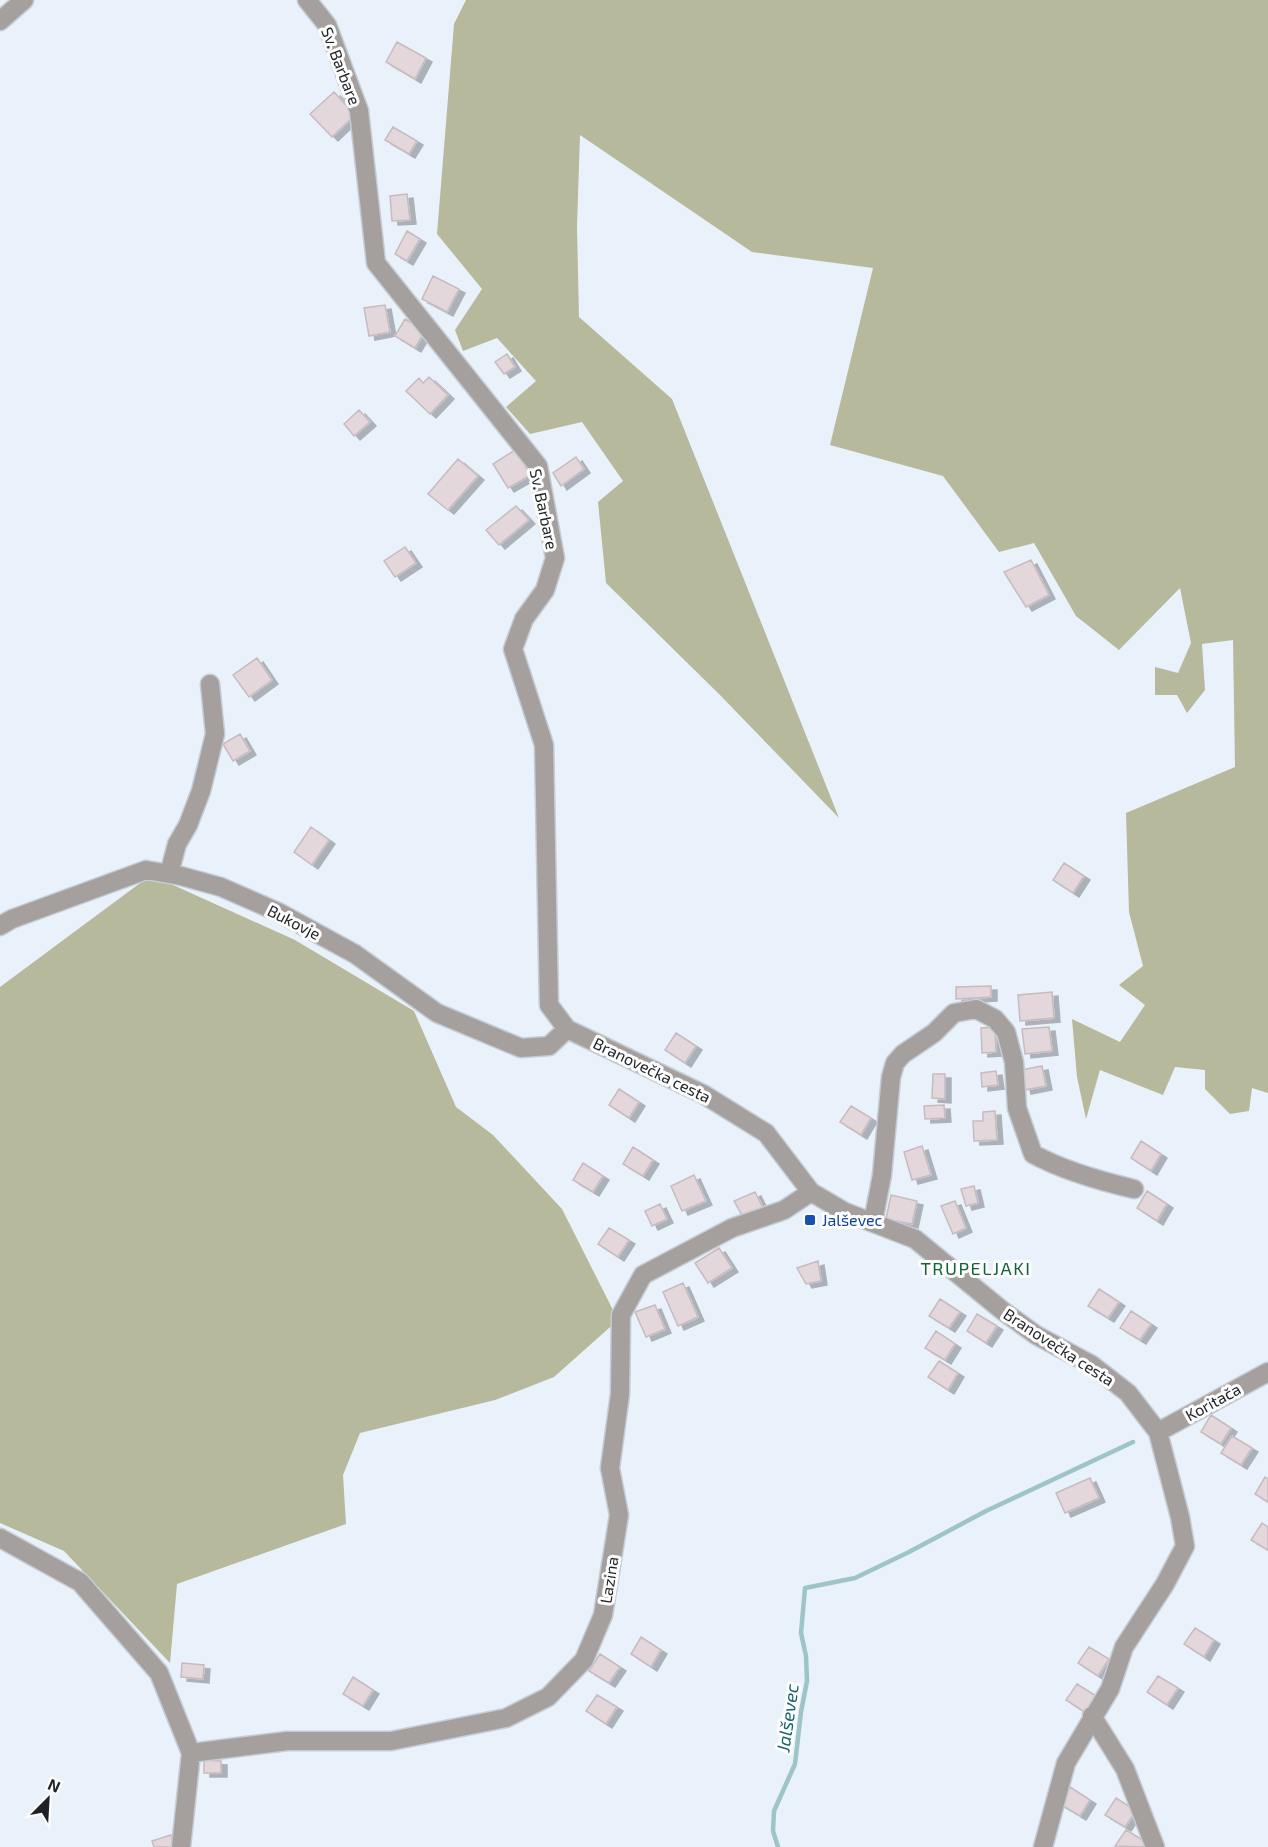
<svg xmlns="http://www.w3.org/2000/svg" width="1268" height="1847" font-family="'Exo 2',sans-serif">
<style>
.forest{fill:#b6b99c}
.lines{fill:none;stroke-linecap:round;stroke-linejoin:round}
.stream{stroke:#9ec4c7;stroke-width:4.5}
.building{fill:#e4d7dc;stroke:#c8bbc0;stroke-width:1.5;filter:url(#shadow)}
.minor-casing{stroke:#c4ccd4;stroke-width:21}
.minor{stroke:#a5a09d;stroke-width:18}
.transit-dot{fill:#1a4fb4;stroke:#fdfdfd;stroke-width:2}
.labels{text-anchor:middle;stroke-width:6;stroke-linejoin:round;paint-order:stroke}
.street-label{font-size:16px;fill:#1e2125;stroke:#fdfdfd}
.transit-label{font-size:16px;fill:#164399;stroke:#fdfdfd;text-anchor:start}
.neighbourhood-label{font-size:18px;letter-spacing:1.5px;fill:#13643c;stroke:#fdfdfd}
.water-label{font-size:18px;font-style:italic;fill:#156268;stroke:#fdfdfd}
</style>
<defs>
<filter id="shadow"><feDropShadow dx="6" dy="4" stdDeviation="0" flood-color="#0004"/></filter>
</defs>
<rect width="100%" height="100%" fill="#e9f1fb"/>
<path class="forest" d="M466,0H1268V1093L1252,1088L1249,1111L1230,1114L1205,1089V1070L1175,1067L1163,1095L1100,1070L1086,1119L1077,1077L1072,1019L1120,1042L1145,1005L1119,985L1143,966L1129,912L1126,813L1235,767L1233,640L1202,644L1205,690L1187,713L1177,695H1155V667L1178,673L1191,643L1180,588L1119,650L1076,616L1034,543L999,552L943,476L830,445L873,268L752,252L580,135L577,226L579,317L672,399L839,818L721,696L606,583L598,502L623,481L582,422L530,434L506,407L536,381L497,338L463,351L455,330L482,289L437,234L454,24Z
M151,875L295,940L414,1011L456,1107L493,1135L562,1209L618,1320L554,1377L495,1400L360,1433L343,1475L346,1524L177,1584L170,1663L64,1551L0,1523V987Z"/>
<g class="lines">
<path class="stream" d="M778,1847L773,1831L774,1811L795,1764L801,1712L807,1681L806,1656L801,1633L805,1588L855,1578L909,1552L986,1511L1133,1442"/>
</g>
<path class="building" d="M397,42L426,58L415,79L386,62Z
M334,92L355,115L332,137L310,114Z
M393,127L417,141L409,154L385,140Z
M407,194L410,220L392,221L390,196Z
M407,231L420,239L407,261L395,254Z
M433,276L459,289L447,312L422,299Z
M385,305L390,332L369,336L364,308Z
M405,319L425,331L415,348L395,336Z
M507,354L515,367L504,374L495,362Z
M429,377L448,395L430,414L406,391L419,378L423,383Z
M359,410L370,422L354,436L344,424Z
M515,450L531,475L508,488L493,464Z
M576,457L584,469L561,486L553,473Z
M458,459L478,476L448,510L428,494Z
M516,506L529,520L499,545L486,530Z
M405,547L416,563L395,577L384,561Z
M1031,560L1049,595L1026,607L1004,572Z
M257,658L272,680L249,697L233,675Z
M240,734L250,751L233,761L223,744Z
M311,827L329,840L312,865L294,852Z
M1064,863L1084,876L1073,893L1053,880Z
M991,986V997L956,999V987Z
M1052,992L1054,1018L1020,1021L1018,995Z
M995,1027L996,1052L982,1053L981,1028Z
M1049,1027L1052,1051L1025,1054L1022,1029Z
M676,1033L696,1046L685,1063L665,1050Z
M1042,1066L1046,1086L1025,1090L1021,1070Z
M996,1071L998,1085L982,1087L981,1073Z
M933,1074H945V1099L932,1098Z
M619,1089L639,1102L629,1118L609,1105Z
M944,1105L945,1118L925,1119L924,1106Z
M851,1106L871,1118L861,1135L840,1122Z
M995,1111L997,1140L974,1141L973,1121H983V1112Z
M1141,1141L1161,1154L1151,1171L1131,1158Z
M922,1146L931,1175L912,1180L904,1152Z
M633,1147L653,1160L643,1176L623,1164Z
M583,1163L603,1176L593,1192L573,1180Z
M694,1175L706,1201L682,1211L671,1186Z
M974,1186L978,1203L966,1206L961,1189Z
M1147,1191L1167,1204L1157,1221L1137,1208Z
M755,1192L763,1208L743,1217L734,1201Z
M891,1195L917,1201L912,1224L886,1219Z
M955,1201L966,1228L953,1234L941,1206Z
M660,1204L667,1219L652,1226L645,1211Z
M609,1228L629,1240L618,1257L598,1244Z
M719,1248L732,1268L708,1283L695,1263Z
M818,1261L821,1281L806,1284L797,1268Z
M683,1283L698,1317L678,1326L663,1292Z
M1099,1289L1119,1302L1108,1318L1088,1306Z
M940,1299L960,1312L949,1328L929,1316Z
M655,1305L665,1329L646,1337L635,1312Z
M1131,1311L1151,1324L1140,1340L1120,1328Z
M977,1314L997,1326L986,1343L967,1331Z
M936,1331L955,1344L945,1360L925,1348Z
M939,1361L958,1373L948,1390L928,1377Z
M1211,1415L1231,1428L1221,1444L1201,1432Z
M1232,1436L1252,1448L1241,1465L1221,1453Z
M1265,1477L1268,1479V1502L1255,1494Z
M1090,1478L1099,1498L1065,1513L1056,1493Z
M1262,1523L1268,1527V1550L1251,1540Z
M1195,1628L1214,1640L1204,1657L1184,1644Z
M641,1637L661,1650L651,1667L631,1654Z
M1089,1647L1109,1659L1098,1676L1078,1663Z
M600,1654L620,1667L609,1683L589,1671Z
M182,1663L204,1665L203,1679L181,1677Z
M1158,1676L1178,1688L1167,1705L1147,1692Z
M353,1677L373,1690L363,1706L343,1694Z
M1077,1684L1096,1696L1086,1713L1066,1700Z
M597,1695L617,1707L606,1724L586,1711Z
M204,1760L221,1761V1773H204Z
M1070,1787L1090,1800L1080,1816L1060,1804Z
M1116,1798L1136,1811L1125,1827L1105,1815Z
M1126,1830L1146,1842L1143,1847L1115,1846Z
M171,1835L174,1847H154L152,1841Z"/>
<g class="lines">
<defs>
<path id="minor" d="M307,0L327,25L359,111L376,263L538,466L555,558L545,590L524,619L513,649L544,745L549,1005L567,1029L703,1094L766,1133L811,1192L845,1212L915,1239L1003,1311L1036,1335L1092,1365L1128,1393L1158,1432L1180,1517L1185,1546L1165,1584L1124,1647L1110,1689L1066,1763L1043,1847
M0,21L24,0
M169,874L177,844L188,825L201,791L215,734L210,684
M0,926L12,919L146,870L181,876L221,887L278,912L355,954L437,1013L521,1048L549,1046L567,1029
M873,1222L882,1175L891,1077L895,1063L903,1054L934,1033L954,1013L976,1009L995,1019L1006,1032L1014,1062L1017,1108L1033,1154C1064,1171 1100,1181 1134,1189
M1158,1432L1268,1372
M0,1538L80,1582L159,1673L191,1753L181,1847
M1092,1716L1125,1769L1155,1847
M191,1753L287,1741H391L506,1718L548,1697L584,1660L603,1615L619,1515L610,1468L620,1394L621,1315L643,1275L732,1228L784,1210L811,1192"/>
</defs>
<use href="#minor" class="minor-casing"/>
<use href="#minor" class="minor"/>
</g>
<rect class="transit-dot" x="804" y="1214" width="12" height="12" rx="3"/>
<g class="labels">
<g class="street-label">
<text transform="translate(341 66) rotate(69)" y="6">Sv. Barbare</text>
<text transform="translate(544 509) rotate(78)" y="6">Sv. Barbare</text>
<text transform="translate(294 922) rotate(27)" y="6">Bukovje</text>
<text transform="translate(652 1070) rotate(26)" y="6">Branovečka cesta</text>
<text transform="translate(1059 1347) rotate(33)" y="6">Branovečka cesta</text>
<text transform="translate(1213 1402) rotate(-29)" y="6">Koritača</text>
<text transform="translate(609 1580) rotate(-81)" y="6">Lazina</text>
</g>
<g class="transit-label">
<text x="822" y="1226">Jalševec</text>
</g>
<g class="neighbourhood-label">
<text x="976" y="1275">TRUPELJAKI</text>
</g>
<g class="water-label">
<text transform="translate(788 1718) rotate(-82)" y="6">Jalševec</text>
</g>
</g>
<g transform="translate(48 1799) rotate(24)" stroke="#fdfdfd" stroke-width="4.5" paint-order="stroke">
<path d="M0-4.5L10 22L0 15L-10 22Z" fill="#1e2125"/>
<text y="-9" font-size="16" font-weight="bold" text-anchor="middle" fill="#1e2125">N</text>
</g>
</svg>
